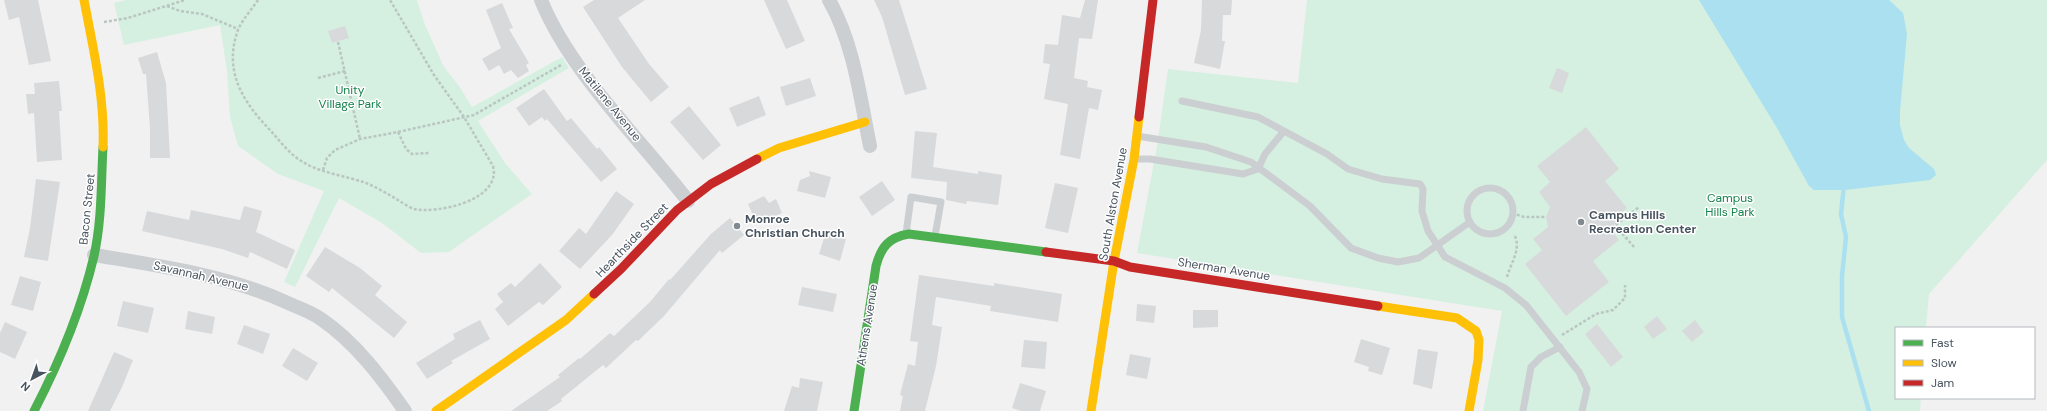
<svg xmlns="http://www.w3.org/2000/svg" width="2047" height="411" font-family="'DM Sans',sans-serif">
<style>
.green{fill:#d5f0e0}
.water{fill:#aae0ef}
.lines{fill:none;stroke-linecap:round;stroke-linejoin:round}
.stream{stroke:#aae0ef;stroke-width:4.5}
.building{fill:#d8d9db}
.path{stroke:#bac6c2;stroke-width:2.5;stroke-dasharray:3 2;stroke-linecap:butt}
.lane{stroke:#cccfd2;stroke-width:7}
.street{stroke:#cccfd2;stroke-width:14}
.fast{stroke:#4caf50;stroke-width:9}
.slow{stroke:#ffc107;stroke-width:9}
.jam{stroke:#c62828;stroke-width:9}
.poi-dot{fill:#828a91;stroke:#fff;stroke-width:1.5}
.labels{text-anchor:middle;stroke-width:3;stroke-linejoin:round;paint-order:stroke}
.park-label{font-size:12px;fill:#16824c;stroke:#fff}
.street-label{font-size:12px;fill:#47535e;stroke:#fff}
.poi-label{font-size:12px;font-weight:bold;fill:#47535e;stroke:#fff;text-anchor:start}
</style>
<rect width="100%" height="100%" fill="#f1f1f1"/>
<path class="green" d="M126,0H417L425,25L444,67L459,86L472,107L562,57L569,68L478,121L505,163L532,194L449,252L421,253L382,223L339,198L295,287L284,282L324,191L278,174L238,146L230,117L227,71L220,25L124,45L114,3Z
M1307,0H2047V160L1929,294L1926,328H1896V398H1921L1920,411H1483L1502,311L1137,253L1157,146L1168,69L1298,83Z"/>
<path class="water" d="M1699,0H1889L1903,13L1907,34L1900,111V125L1904,140L1909,148L1934,169L1936,175L1930,180L1845,190H1814L1809,186L1777,128Z"/>
<g class="lines">
<path class="stream" d="M1844,185L1841,214L1846,237L1842,276V317L1869,411"/>
</g>
<path class="building" d="M4,0H38L51,61L29,65L19,17L9,20Z
M594,0H645L618,18L649,64L669,87L651,102L622,67L583,7Z
M764,0H787L805,41L786,49Z
M874,0H899L927,89L905,95L882,17Z
M1085,0H1098L1092,39L1079,38L1074,78L1088,81L1087,87L1102,90L1098,110L1089,108L1080,159L1060,155L1068,104L1044,99L1050,64L1043,63L1045,44L1058,45L1062,15L1080,18Z
M1202,0H1232L1231,15H1223L1222,41H1225L1220,69L1194,63L1201,30Z
M502,3L513,28L509,29L529,63L526,65L529,71L518,78L511,70L504,74L499,65L489,71L482,59L501,48L486,10Z
M345,26L349,38L332,43L328,31Z
M157,52L166,83L170,158H150V128L146,74H143L138,58Z
M1557,68L1569,73L1562,93L1549,88Z
M810,78L816,96L786,106L780,87Z
M59,81L62,111H59L62,160L37,162L34,113L28,114L26,94H35L34,83Z
M544,89L567,121L571,118L597,149L599,147L617,169L601,182L547,119L545,121L542,117L529,126L516,108Z
M759,96L766,115L737,127L729,108Z
M689,106L721,145L703,160L670,122Z
M1586,127L1619,169L1605,181L1627,208L1616,217L1613,232L1619,240L1593,261L1609,282L1566,316L1525,264L1542,250L1533,239L1548,227L1546,217L1550,207L1539,192L1550,182L1537,166Z
M915,131L937,133L933,167L978,174V171L1002,175L998,205L967,201L966,204L946,200L947,182L911,178Z
M809,171L831,177L825,198L797,191L800,180L810,176Z
M36,179L60,182L48,261L24,257L30,228Z
M882,181L895,200L872,216L859,197Z
M1055,183L1078,188L1068,233L1045,228Z
M616,191L634,204L612,235L580,269L559,251L579,228L586,234Z
M764,196L769,203L776,199L782,213L757,224L748,204Z
M244,206L262,211L256,232L295,250L287,269L250,252L248,258L222,249L142,231L147,211L189,220L191,210L240,220Z
M730,218L744,235L722,253L720,250L664,316L638,341L636,340L606,368L603,365L561,399L562,401L547,411H511L560,377L558,375L579,358L580,359L610,333L614,336L650,302L669,279L670,280L711,234Z
M826,232L846,239L840,261L819,254Z
M325,247L360,268L382,286L375,295L407,322L394,338L332,288L329,292L306,276Z
M540,263L562,287L543,305L539,302L508,326L495,309L503,302L497,294L511,283L515,287Z
M919,275L994,286V283L1062,294L1058,322L990,311L991,306L936,297L932,325L942,327L936,366L925,411H900L903,396L900,395L908,364L915,366L918,342L910,341Z
M20,276L41,282L33,311L11,305Z
M802,287L837,294L833,312L798,305Z
M123,301L154,308L148,333L117,326Z
M1137,304L1156,306L1154,323L1136,321Z
M1193,310H1218V327L1193,328Z
M188,311L215,317L212,334L185,329Z
M1657,316L1667,329L1653,339L1644,327Z
M480,320L490,339L451,361L453,363L427,379L416,363L455,339L453,334Z
M1695,320L1704,332L1692,342L1682,331Z
M5,322L27,332L15,359L0,352V333Z
M1597,324L1623,357L1611,367L1585,334Z
M244,325L270,334L263,354L237,344Z
M1361,339L1390,348L1382,375L1368,371L1369,367L1354,362Z
M1024,340L1047,342L1045,369L1021,367Z
M293,348L318,363L307,381L282,366Z
M1418,349L1438,352L1432,389L1413,384Z
M114,352L133,360L122,387L110,411H88Z
M1130,354L1151,358L1147,379L1126,375Z
M800,378L823,382L817,411H784L792,386L799,388Z
M1020,383L1046,391L1040,411H1021L1012,408Z"/>
<g class="lines">
<path class="path" d="M258,0C252,9 242,20 238,30C223,71 243,102 270,130C280,141 290,155 303,162C320,173 347,176 366,183C378,188 390,195 401,202C405,204 410,208 414,209C438,214 502,200 493,166L464,117L434,75L390,0
M167,6L180,11L202,14L238,29
M104,22L128,18L185,0
M338,42L360,139
M318,78L345,71
M398,132L406,149L412,154L429,153
M323,170L327,158L335,150L360,139L398,132L474,115L561,65
M1512,213L1524,217H1546
M1634,247L1615,225L1639,207
M1507,277C1511,262 1522,249 1514,234
M1562,335L1596,314L1613,310L1625,298V285"/>
<path class="lane" d="M1182,101L1258,117L1327,154L1348,169L1382,179L1420,184L1423,189L1422,211L1428,231L1445,257L1505,288L1526,305L1579,372L1587,389L1582,411
M1137,136L1206,147L1251,162L1310,206L1351,248L1378,258L1398,262L1419,258L1470,222
M1134,159H1150L1243,174L1258,169L1265,154L1284,131
M1467 211a23 23 0 1 1 46 0a23 23 0 1 1-46 0Z
M906,234L911,197L941,202L935,236
M1523,411L1531,367L1541,357L1560,347"/>
<path class="street" d="M541,0C570,72 641,140 688,201
M829,0C854,44 860,97 870,146
M94,255C160,266 227,275 288,303C299,308 311,312 321,319C355,342 382,378 405,411"/>
<path class="fast" d="M34,411C60,361 81,311 94,256C102,220 101,183 103,147
M854,411L876,266C881,247 889,237 909,234L1046,252"/>
<path class="slow" d="M84,0C93,48 105,97 103,147
M757,159L779,148L865,122
M1378,306L1457,318L1476,331L1479,340L1478,360L1469,411
M436,411L566,320L594,294
M1091,411L1114,261L1134,159L1139,117"/>
<path class="jam" d="M1139,117L1153,0
M1046,252L1114,261L1130,267L1378,306
M594,294L621,269L677,210L711,184L757,159"/>
</g>
<g class="poi-dot">
<circle cx="1581" cy="222" r="4"/>
<circle cx="737" cy="226" r="4"/>
</g>
<g class="labels">
<g class="park-label">
<text x="350" y="94">Unity<tspan x="350" dy="14">Village Park</tspan></text>
<text x="1730" y="202">Campus<tspan x="1730" dy="14">Hills Park</tspan></text>
</g>
<g class="street-label">
<text transform="translate(610 104) rotate(51)" y="4">Matilene Avenue</text>
<text transform="translate(1113 204) rotate(-80)" y="4">South Alston Avenue</text>
<text transform="translate(87 209) rotate(-84)" y="4">Bacon Street</text>
<text transform="translate(632 240) rotate(-46)" y="4">Hearthside Street</text>
<text transform="translate(1224 269) rotate(9)" y="4">Sherman Avenue</text>
<text transform="translate(201 276) rotate(13)" y="4">Savannah Avenue</text>
<text transform="translate(867 325) rotate(-81)" y="4">Athens Avenue</text>
</g>
<g class="poi-label">
<text x="1589" y="219">Campus Hills<tspan x="1589" dy="14">Recreation Center</tspan></text>
<text x="745" y="223">Monroe<tspan x="745" dy="14">Christian Church</tspan></text>
</g>
</g>
<rect x="1895" y="327" width="140" height="72" fill="#ffffff" stroke="#b5babf"/>
<rect x="1903" y="340" width="20" height="6" fill="#4caf50" stroke="#b5babf"/>
<text x="1931" y="347" font-size="12" fill="#47535e">Fast</text>
<rect x="1903" y="360" width="20" height="6" fill="#ffc107" stroke="#b5babf"/>
<text x="1931" y="367" font-size="12" fill="#47535e">Slow</text>
<rect x="1903" y="380" width="20" height="6" fill="#c62828" stroke="#b5babf"/>
<text x="1931" y="387" font-size="12" fill="#47535e">Jam</text>
<g transform="translate(32 379) rotate(221)" stroke="#ffffff" stroke-width="3" paint-order="stroke">
<path d="M0-3L7 15L0 10L-7 15Z" fill="#47535e"/>
<text y="-6" font-size="11" font-weight="bold" text-anchor="middle" fill="#47535e">N</text>
</g>
</svg>
